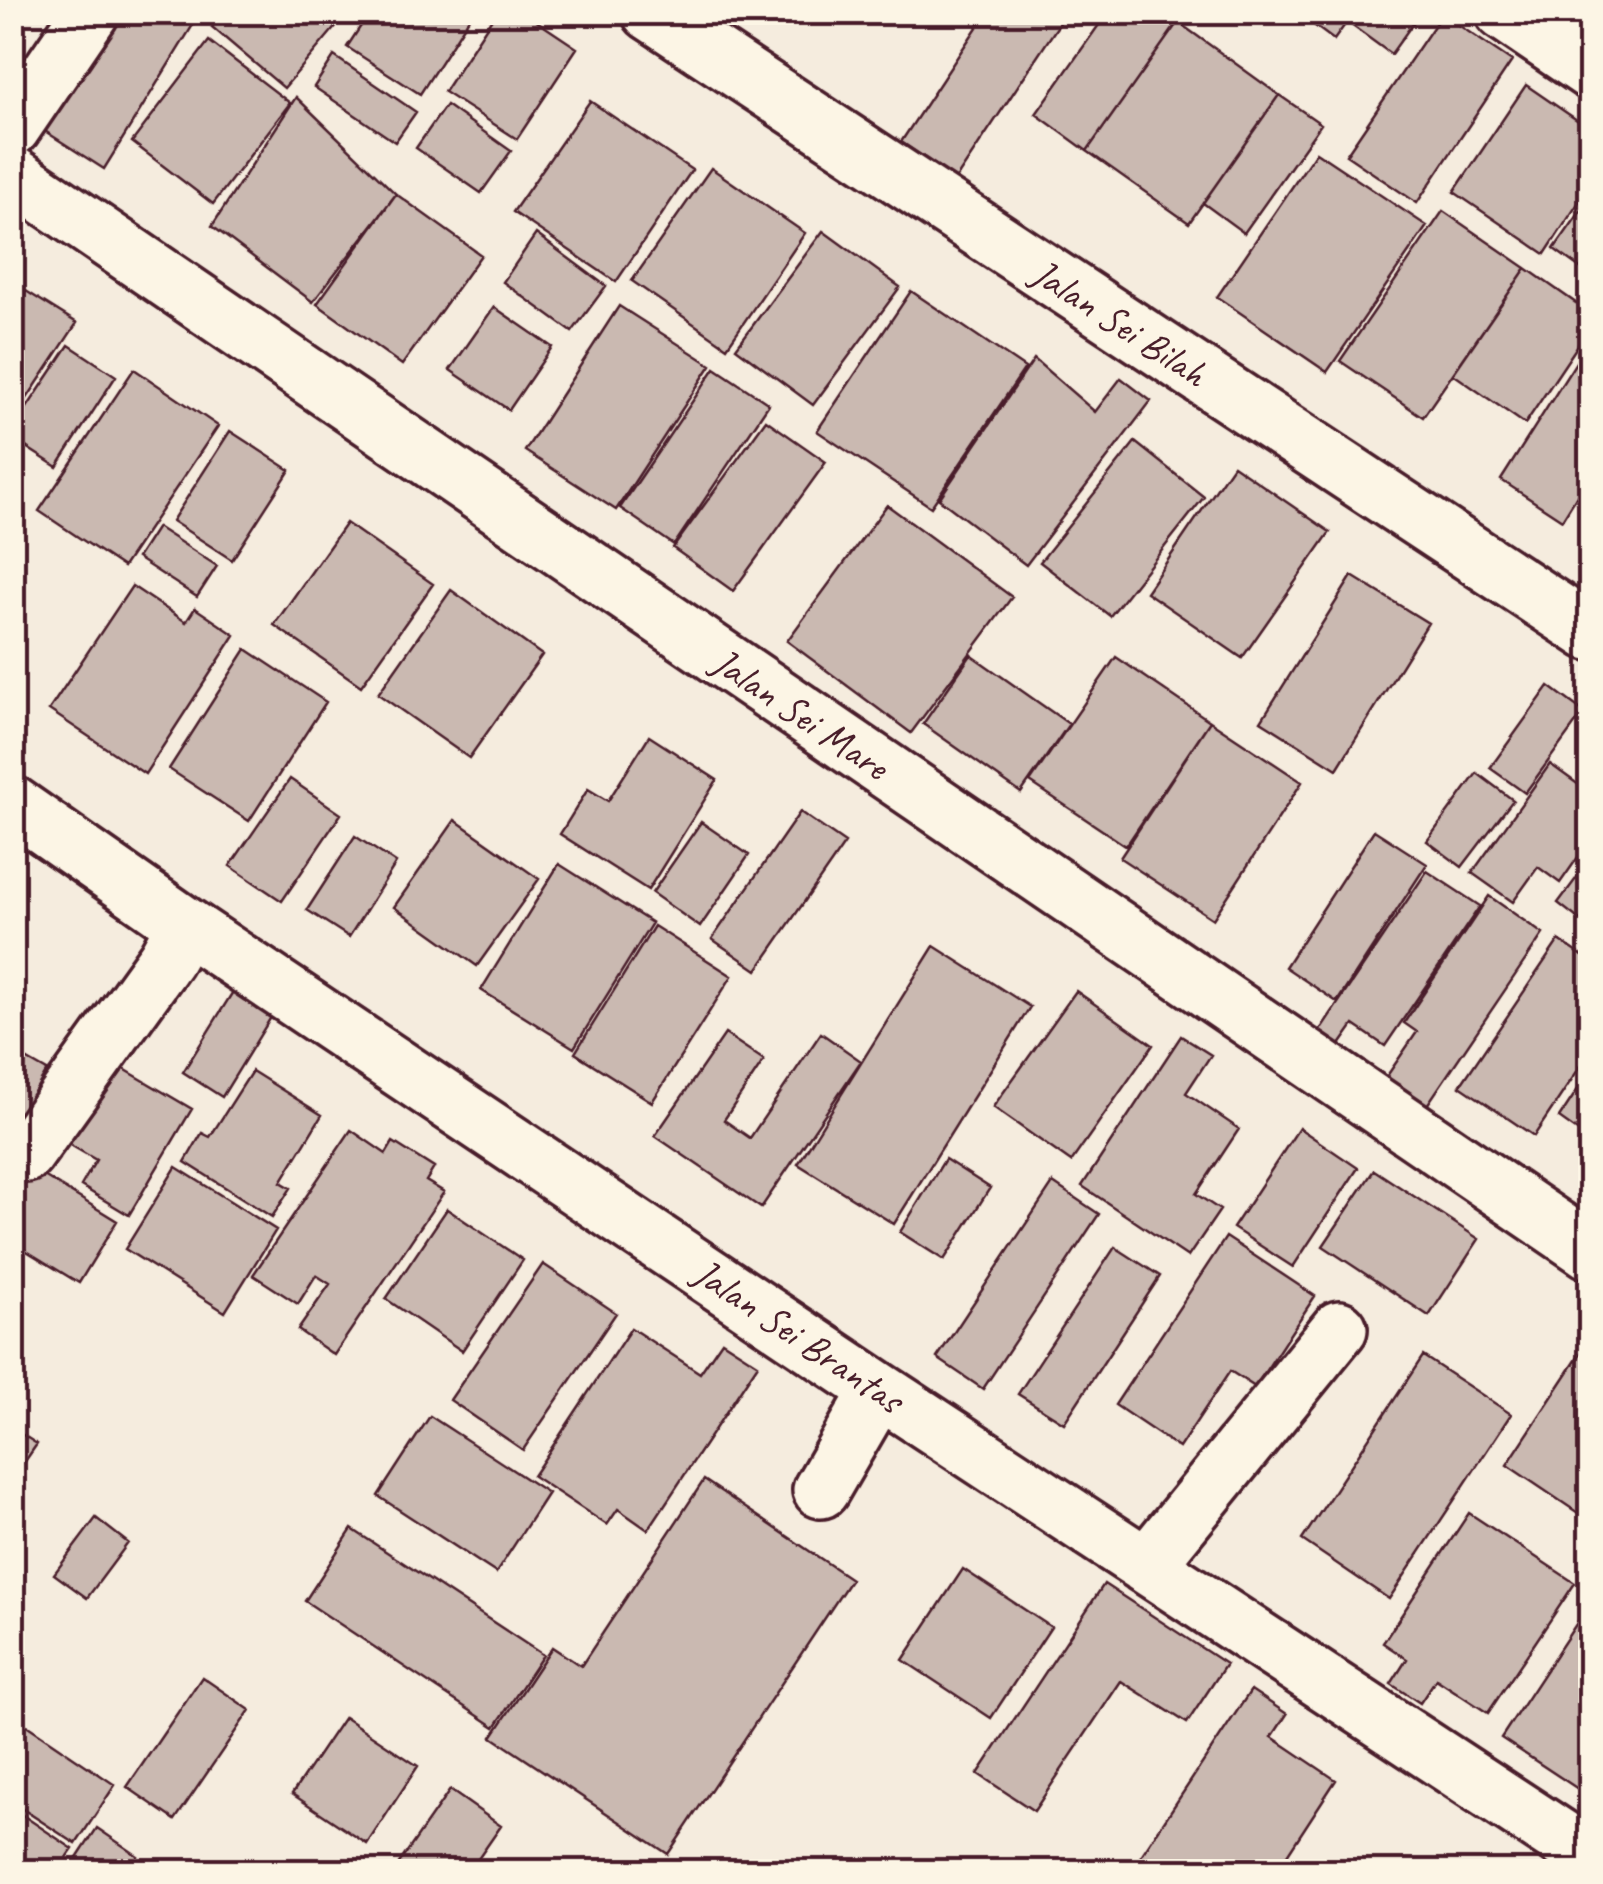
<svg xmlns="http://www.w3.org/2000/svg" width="1603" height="1884" font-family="Caveat,sans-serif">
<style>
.building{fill:#cab9b1;stroke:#4a1f2b;stroke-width:2.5}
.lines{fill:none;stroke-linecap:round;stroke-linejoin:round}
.minor-casing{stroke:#4a1f2b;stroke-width:62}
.minor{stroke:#fcf5e5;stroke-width:55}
.labels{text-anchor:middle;stroke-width:10;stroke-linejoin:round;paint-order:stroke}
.street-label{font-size:40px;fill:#4a1f2b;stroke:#fcf5e5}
</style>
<rect width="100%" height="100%" fill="#f5ecde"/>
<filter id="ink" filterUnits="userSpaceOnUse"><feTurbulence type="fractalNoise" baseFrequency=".01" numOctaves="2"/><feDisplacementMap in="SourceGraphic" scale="20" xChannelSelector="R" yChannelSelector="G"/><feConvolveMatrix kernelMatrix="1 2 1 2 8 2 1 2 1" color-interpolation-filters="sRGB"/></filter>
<g filter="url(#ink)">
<path class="building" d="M113,12H173L193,25L104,169L26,119Z
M224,12H348L284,88L212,27Z
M370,12H473L420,94L347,47Z
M496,12H523L577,48L517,139L444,92Z
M987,12H1067L956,179L901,142Z
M1108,12H1164L1178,22L1087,151L1036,114Z
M1296,12H1354L1334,40Z
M1354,12H1421L1391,54L1347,22Z
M1442,14L1512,61L1417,203L1346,155Z
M1178,22L1279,95L1189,223L1087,151Z
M209,41L290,103L213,204L132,142Z
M334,56L416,112L395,142L314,87Z
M1526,85L1590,129V185L1545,254L1454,192Z
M1279,95L1321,124L1244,233L1203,203Z
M296,97L396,194L313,302L212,226Z
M590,101L692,170L616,282L513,212Z
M446,105L511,151L481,193L416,148Z
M1316,152L1427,226L1327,372L1217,297Z
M711,168L805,233L727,347L632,281Z
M396,194L481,255L402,365L317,304Z
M1590,198V275L1554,249Z
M1443,211L1526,268L1423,417L1340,361Z
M823,231L900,287L813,405L736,348Z
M536,234L606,286L572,332L503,282Z
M1526,268L1590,313V327L1525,424L1453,374Z
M26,291L77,323L12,421V311Z
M911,291L1025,368L931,507L817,431Z
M619,306L711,365L616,510L525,451Z
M494,307L552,347L509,410L450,370Z
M1590,340V475L1562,520L1501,480Z
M69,345L116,376L57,467L12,438V430Z
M1034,359L1095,412L1121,378L1151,401L1026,565L939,499Z
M715,368L769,404L674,545L620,508Z
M134,369L218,426L123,567L39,511Z
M766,420L826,462L733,591L673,548Z
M230,431L290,470L232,560L172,521Z
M1135,442L1204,497L1110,616L1040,562Z
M1233,465L1330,532L1242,658L1146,592Z
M887,505L1012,597L911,733L787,641Z
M346,523L433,584L361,686L274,625Z
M157,527L217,566L197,597L137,558Z
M1352,576L1428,623L1337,769L1261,721Z
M132,586L186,622L195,608L235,635L145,774L49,710Z
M451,590L542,655L469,758L378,694Z
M246,649L326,702L249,821L169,769Z
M971,655L1069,724L1021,793L923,724Z
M1116,657L1210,721L1126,846L1030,782Z
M1549,686L1584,712L1525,793L1490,768Z
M1210,721L1302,782L1213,919L1120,858Z
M649,736L717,780L648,890L560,834L588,789L608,801Z
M1550,764L1590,793V840L1560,883L1538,867L1513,902L1472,873Z
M1477,773L1513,800L1462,867L1427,841Z
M290,779L341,814L282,901L230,866Z
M800,812L845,843L757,970L712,939Z
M455,820L539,879L477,966L394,907Z
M701,822L749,855L700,927L652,893Z
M1374,830L1427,864L1337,1002L1285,967Z
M355,836L396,863L349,937L307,910Z
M1590,860V928L1558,903Z
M559,864L652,923L574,1048L481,990Z
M1427,871L1480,906L1385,1046L1354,1025L1335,1052L1314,1039Z
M1489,896L1543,934L1419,1117L1378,1089L1417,1032L1404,1023Z
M654,926L732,976L652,1102L575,1053Z
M1559,940L1590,961V1052L1534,1136L1460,1086Z
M934,946L1030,1007L894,1224L798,1164Z
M234,990L273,1014L222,1097L183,1072Z
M1076,991L1153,1045L1071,1162L993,1107Z
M821,1033L861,1061L761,1208L655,1136L725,1034L764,1060L724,1120L750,1138Z
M1181,1036L1211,1055L1186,1093L1239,1129L1196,1194L1220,1210L1188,1257L1082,1186Z
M12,1051L47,1071L12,1129Z
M102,1056L192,1109L129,1215L81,1186L96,1160L55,1136Z
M252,1071L322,1115L281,1182L291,1188L272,1217L185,1162L202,1133L210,1137Z
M1590,1071V1140L1559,1118Z
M1299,1128L1358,1168L1293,1267L1233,1228Z
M351,1130L386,1154L393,1142L434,1168L426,1181L444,1192L334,1355L298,1330L330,1284L316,1275L298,1304L253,1275Z
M945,1159L990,1188L944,1260L900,1232Z
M176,1167L276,1230L225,1312L125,1249Z
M31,1168L117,1221L79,1283L12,1242V1198Z
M1374,1170L1479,1239L1429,1316L1323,1246Z
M1053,1183L1099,1214L983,1389L937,1358Z
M447,1209L523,1260L462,1351L386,1299Z
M1226,1237L1315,1296L1255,1387L1230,1371L1179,1448L1115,1405Z
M1115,1247L1160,1276L1064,1423L1018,1394Z
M543,1264L616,1313L523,1450L450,1400Z
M631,1328L700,1373L722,1341L758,1364L648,1530L618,1509L607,1525L533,1476Z
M1590,1339V1521L1507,1465Z
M1423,1356L1511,1414L1389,1599L1302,1540Z
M430,1416L548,1493L496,1573L378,1496Z
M12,1428L37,1444L12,1480Z
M704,1480L851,1579L668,1854L492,1737L552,1647L581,1666Z
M1469,1513L1575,1583L1488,1713L1436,1679L1420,1703L1391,1684L1407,1659L1383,1643Z
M96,1518L128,1543L87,1598L54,1574Z
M352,1529L543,1655L495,1727L305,1601Z
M963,1569L1051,1627L991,1718L903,1660Z
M1104,1584L1226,1664L1187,1723L1121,1681L1034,1811L978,1774Z
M1590,1603V1797L1501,1738Z
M202,1677L250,1710L175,1820L127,1787Z
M1251,1690L1287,1714L1272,1737L1336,1780L1276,1872H1145L1135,1865Z
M344,1717L418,1766L367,1844L292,1794Z
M16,1718L115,1785L76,1844L12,1802Z
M450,1790L501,1826L469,1872H393Z
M12,1808L73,1849L57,1872H12Z
M97,1828L138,1856L127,1872H68Z"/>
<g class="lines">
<defs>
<path id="minor" d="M650,12L1590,632
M1503,12L1590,71
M12,128L91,12
M12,174L1590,1251
M12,804L185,925L879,1390L1590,1857
M26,1154L166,959L185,925
M821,1490L879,1390
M1146,1566L1339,1329"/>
</defs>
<use href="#minor" class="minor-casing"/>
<use href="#minor" class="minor"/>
</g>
</g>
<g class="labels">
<g class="street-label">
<text transform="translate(1120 322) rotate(33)" y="14">Jalan Sei Bilah</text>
<text transform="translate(801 713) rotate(34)" y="14">Jalan Sei Mare</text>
<text transform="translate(799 1335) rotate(34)" y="14">Jalan Sei Brantas</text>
</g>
</g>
<rect width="1603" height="1884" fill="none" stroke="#fcf5e5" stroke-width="50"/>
<rect x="25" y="25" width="1553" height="1834" fill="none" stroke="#4a1f2b" stroke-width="4" filter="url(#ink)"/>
</svg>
